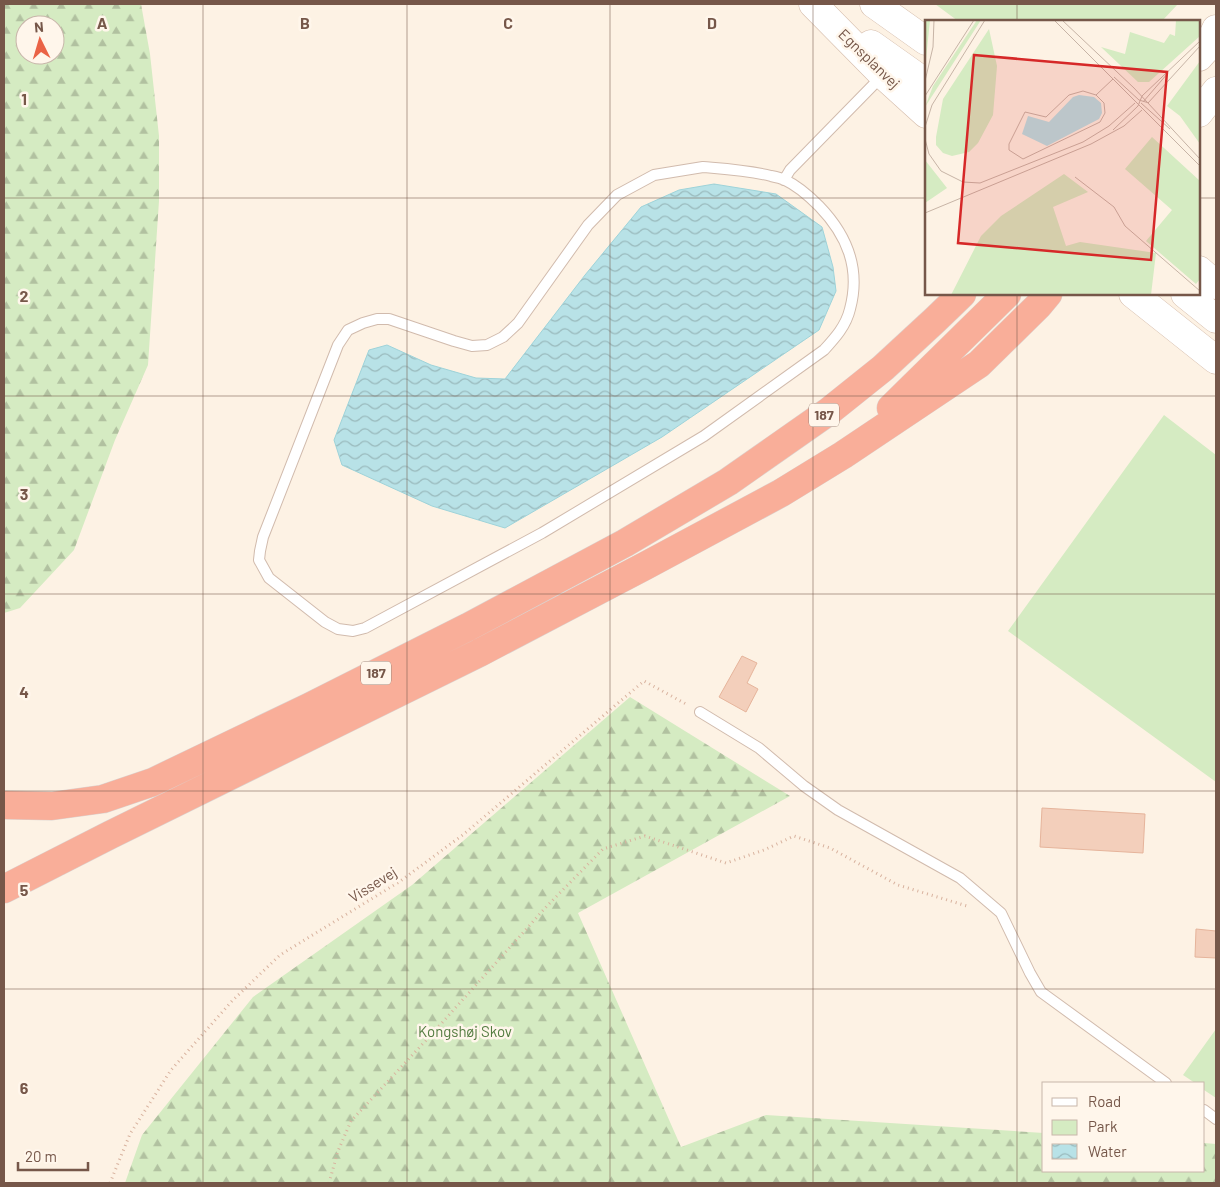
<svg xmlns="http://www.w3.org/2000/svg" width="1220" height="1187" font-family="Barlow,sans-serif">
<style>
.green{fill:#d5ebc2}
.forest{fill:url(#forest-firs);fill-rule:evenodd}
.water{fill:url(#water-waves);stroke:#9ed3d9}
.building{fill:#f3cfbb;stroke:#e6b49b}
.lines{fill:none;stroke-linecap:round;stroke-linejoin:round}
.lane-casing{stroke:#d1bbad;stroke-width:12}
.secondary-casing{stroke:#d4bbaa;stroke-width:29}
.highway-casing{stroke:#dbd3d0;stroke-width:29}
.path{stroke:#d8b29e;stroke-width:3;stroke-dasharray:1 4;stroke-linecap:butt}
.lane{stroke:#fff;stroke-width:10}
.secondary{stroke:#fff;stroke-width:28}
.highway{stroke:#f9ae99;stroke-width:28}
.grid{fill:none;stroke:#765749;stroke-width:1;stroke-opacity:0.55}
.labels{text-anchor:middle;stroke-width:5;stroke-linejoin:round;paint-order:stroke}
.shield{fill:#fff6eb;stroke:#9f877a;stroke-width:1}
.shield-label{font-size:14px;font-weight:bold;fill:#765749}
.street-label{font-size:15px;fill:#765749;stroke:#fff6eb}
.park-label{font-size:15px;fill:#547c41;stroke:#fff6eb}
.inset-road{fill:none;stroke:#c7b4a6;stroke-width:1}
.view{fill:#d62828;fill-opacity:0.15;stroke:#d62828;stroke-width:2.5}
.inset-edge{fill:none;stroke:#765749;stroke-width:2.5}
.grid-label{font-size:16px;text-anchor:middle;font-weight:bold;fill:#765749;stroke:#fff6eb;stroke-width:5;stroke-linejoin:round;paint-order:stroke}
</style>
<defs>
<pattern id="forest-firs" width="22" height="20" patternUnits="userSpaceOnUse" patternTransform="scale(1.25)"><rect width="22" height="20" fill="#d5ebc2"/><path d="M5 1l3.5 6h-7zM16 11l3.5 6h-7z" fill="#b1c1a0"/></pattern>
<pattern id="water-waves" width="16" height="10" patternUnits="userSpaceOnUse" patternTransform="scale(1.25)"><rect width="16" height="10" fill="#b8e2e7"/><path d="M0 5q4-4 8 0t8 0" fill="none" stroke="#9ababd"/></pattern>
</defs>
<rect width="100%" height="100%" fill="#fdf2e4"/>
<path class="green" d="M935,4H1178L1162,21H958Z
M1164,415L1216,455V782L1008,631Z
M1216,1029V1098L1204,1090V1083H1195L1183,1075Z"/>
<path class="forest" d="M4,4H141L150,54L159,136V201L148,365L115,440L74,550L20,608L4,613ZM25,25H55V55H25Z
M630,697L790,796L578,913L681,1147L766,1115L1044,1133V1171H1204V1143L1216,1144V1183H125L142,1135L253,997L412,885Z"/>
<path class="water" d="M714,184L776,194L822,227L833,267L836,291L819,330L662,437L505,528L432,506L342,465L334,440L369,350L387,345L431,365L476,378L505,379L585,275L641,207L679,190Z"/>
<path class="building" d="M742,656L757,663L747,683L758,689L746,712L719,697Z
M1042,808L1145,814L1143,853L1040,847Z
M1196,929L1216,931V958L1195,957Z"/>
<g class="lines">
<defs>
<path id="lane" d="M703,167C727,169 747,170 771,176C776,177 781,178 785,180C798,186 809,196 819,206C847,235 861,268 850,309C846,326 835,338 824,350L704,436L542,533L365,628L353,631L338,629L325,622L269,578L259,560L260,551L263,537L338,345L348,330L363,323L377,319H389L454,341L472,346L487,345L503,337L518,323L588,225L617,195L654,175Z
M784,180L790,170L883,75
M700,712L759,748L804,786L838,810L960,878L1001,913L1030,973L1041,992L1166,1083
M1204,1110L1216,1119"/>
<path id="secondary" d="M813,4L883,75L926,114
M874,4L926,41
M871,44L926,83
M1199,57L1207,48L1216,29
M1199,113L1216,91
M1199,270L1216,285
M1133,294L1216,360
M1185,294L1216,319"/>
<path id="highway" d="M891,408L1007,294
M4,805L52,806L103,799L153,782L309,707L468,627L625,543L728,482L828,412L883,368L935,320L962,294
M4,889L110,835L479,653L645,566L781,493L843,455L979,364L1038,306L1048,294"/>
</defs>
<use href="#lane" class="lane-casing"/>
<use href="#secondary" class="secondary-casing"/>
<use href="#highway" class="highway-casing"/>
<path class="path" d="M110,1183L130,1134L171,1070L232,1001L280,955L399,882L464,834L644,681L686,704
M329,1183L338,1151L351,1121L431,1035L547,906L603,849L645,836L726,863L764,850L794,836L830,848L898,885L967,906"/>
<use href="#lane" class="lane"/>
<use href="#secondary" class="secondary"/>
<use href="#highway" class="highway"/>
</g>
<path class="grid" d="M203,4V1183M407,4V1183M610,4V1183M813,4V1183M1017,4V21M4,198H926M1199,198H1216M1017,294V1183M4,396H1216M4,594H1216M4,791H1216M4,989H1216"/>
<g class="labels">
<g class="shield">
<rect x="809" y="403.5" width="30" height="23" rx="4"/>
<rect x="361" y="661.5" width="30" height="23" rx="4"/>
</g>
<g class="shield-label">
<text x="824" y="420">187</text>
<text x="376" y="678">187</text>
</g>
<g class="street-label">
<text transform="translate(869 59) rotate(44)" y="5">Egnsplanvej</text>
<text transform="translate(373 885) rotate(-32)" y="5">Vissevej</text>
</g>
<g class="park-label">
<text x="465" y="1037">Kongshøj Skov</text>
</g>
</g>
<g transform="translate(925 20)">
<rect width="275" height="275" fill="#fdf2e4"/>
<path d="M52,0H56L0,87L8,66ZM251,0H275V16L224,62H213L176,27L200,34L205,12L239,23L245,14L250,16ZM275,41V124L255,96L242,86ZM227,117L275,161V259L271,264L221,221L247,190L200,149Z" fill="#d5ebc2"/>
<path d="M64,9L72,46L68,95L53,123L44,132L27,136L18,133L11,125V117L18,79ZM0,140L22,168L0,183ZM139,154L163,172L128,187L141,226L155,222L231,233L226,275H26L56,216L76,196Z" fill="#d5ebc2"/>
<path d="M0,0H5L0,49Z" fill="#d5ebc2"/>
<path d="M154,75L169,77L176,83L177,93L174,99L122,126L97,114L103,96L124,102L148,77Z" fill="#b8e2e7"/>
<path class="inset-road" d="M129,0L275,146M137,0L209,68L275,139M189,57L214,80L224,83M0,61L8,27L9,0M158,71L171,75L179,83L180,93L175,102L98,139L84,130V124L100,92L121,97L144,75ZM171,75L188,59M0,76L49,0M217,76L275,21M218,82L243,53M216,83L245,109M223,83L275,26M0,107L7,85L60,0M188,110L213,86L217,76M0,119L4,134L16,151L38,162L55,163L158,122L184,106L210,83M150,157L189,187L200,206L275,271M0,193L166,124L199,106L217,90"/>
<path class="view" d="M49,35L242,52L226,240L33,223Z"/>
<rect width="275" height="275" class="inset-edge"/>
</g>
<g class="grid-label">
<text x="102" y="29">A</text>
<text x="305" y="29">B</text>
<text x="508" y="29">C</text>
<text x="712" y="29">D</text>
<text x="24" y="105">1</text>
<text x="24" y="302">2</text>
<text x="24" y="500">3</text>
<text x="24" y="698">4</text>
<text x="24" y="896">5</text>
<text x="24" y="1094">6</text>
</g>
<rect width="1220" height="1187" fill="none" stroke="#765749" stroke-width="10"/>
<rect x="1042" y="1082" width="162" height="90" fill="#fff6eb" stroke="#c8b6aa"/>
<rect x="1052" y="1098" width="25" height="8" fill="#ffffff" stroke="#c8b6aa"/>
<text x="1088" y="1107" font-size="15" fill="#765749">Road</text>
<rect x="1052" y="1120" width="25" height="15" fill="#d5ebc2" stroke="#c8b6aa"/>
<text x="1088" y="1132" font-size="15" fill="#765749">Park</text>
<rect x="1052" y="1144" width="25" height="15" fill="url(#water-waves)" stroke="#c8b6aa"/>
<text x="1088" y="1157" font-size="15" fill="#765749">Water</text>
<g transform="translate(40 40) rotate(355)"><circle r="24" fill="#fff6eb" stroke="#c8b6aa"/>
<path d="M0-4L9 19L0 12L-9 19Z" fill="#ea6346"/>
<text y="-8" font-size="14" font-weight="bold" text-anchor="middle" fill="#765749">N</text>
</g>
<path d="M18 1162v8h70v-8" fill="none" stroke="#765749" stroke-width="2.5"/>
<text x="25" y="1162" font-size="15" fill="#765749" stroke="#fff6eb" stroke-width="4" paint-order="stroke">20 m</text>
</svg>
